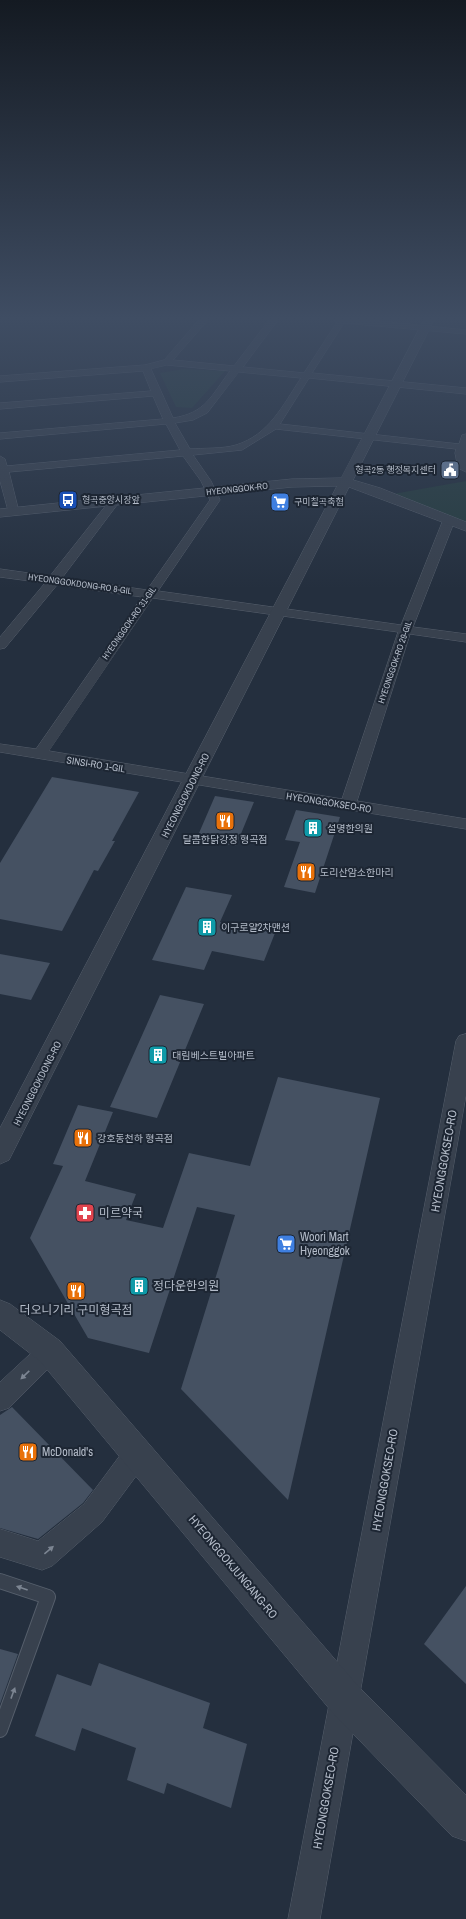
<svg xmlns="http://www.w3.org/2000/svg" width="466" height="1919" font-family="'Archivo Narrow','Noto Sans KR',sans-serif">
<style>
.green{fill:#263c3f}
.building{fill:#455162}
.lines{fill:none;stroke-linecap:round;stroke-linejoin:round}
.service-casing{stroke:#565f6c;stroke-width:16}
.minor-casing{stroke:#565f6c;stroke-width:1}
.tertiary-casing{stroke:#565f6c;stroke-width:1}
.service{stroke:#38414e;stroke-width:14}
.minor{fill:#38414e;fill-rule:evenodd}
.tertiary{fill:#38414e;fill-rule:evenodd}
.oneway{fill:#7c8592}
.labels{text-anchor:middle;stroke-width:4;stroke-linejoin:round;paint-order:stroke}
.far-poi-label{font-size:9px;fill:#b4bcc9;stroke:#1d2633;text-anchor:start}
.far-street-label{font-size:9px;fill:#b4bcc9;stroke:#1d2633}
.street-label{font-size:10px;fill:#b4bcc9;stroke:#1d2633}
.poi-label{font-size:10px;fill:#b4bcc9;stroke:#1d2633;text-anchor:start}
.near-street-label{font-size:12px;fill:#b4bcc9;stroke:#1d2633}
.near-poi-label{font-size:12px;fill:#b4bcc9;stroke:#1d2633;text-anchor:start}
</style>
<rect width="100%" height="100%" fill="#242f3e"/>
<path class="green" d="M184,369L225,371L192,408L176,407L160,373Z
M466,481V522L393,494Z"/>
<path class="building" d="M52,777L139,792L112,841H115L98,871L94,870L62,931L0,919V863Z
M215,796L254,802L236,846L196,840Z
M296,810L340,817L315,893L284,887L300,842L285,840Z
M186,887L232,895L220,922L275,933L264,961L212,951L204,970L152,960Z
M0,954L50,963L31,1000L0,994Z
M160,995L204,1004L157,1118L110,1107Z
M278,1077L380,1098L288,1500L181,1389L235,1215L197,1207L149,1353L88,1338L30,1238L63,1166L53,1164L78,1105L113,1112L85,1181L136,1194L126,1220L163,1228L189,1153L250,1166Z
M12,1407L93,1490L83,1503L38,1539L0,1528V1415Z
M466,1586V1684L424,1644Z
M0,1649L18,1654L0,1704Z
M99,1663L210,1703L203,1728L247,1744L231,1808L167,1783L164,1794L127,1780L136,1748L82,1728L75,1751L35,1736L57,1674L91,1686Z"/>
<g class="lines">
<defs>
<path id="service" d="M0,1581L48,1597L0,1730"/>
<path id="minor" d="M199,320H208L173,360L234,366L269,320H278L243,367L304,373L337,322L334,320H369L466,330V334L344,323L312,373L466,388V394L309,378L280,424L459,444L462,435L466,434V472L458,468L455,453L456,449L276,429L242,450L193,455L211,481L220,500L158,591L401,625L443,520L449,517L453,518L455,520L413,627L466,634V642L410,634L357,801L466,819V829L0,752V744L36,749L142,597L57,585L5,648L0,649V637L45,583L0,577V569L50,576L111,499L115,498L120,501L62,578L147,590L210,500L201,481L183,456L9,472L19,512L13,515L9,514L0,481V456L5,459L7,466L180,450L166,424L0,439V433L163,419L153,396L0,409V403L151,391L143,371L0,382V376L145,365L164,360ZM167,365L230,371C211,396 206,413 173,418L151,369ZM239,372L301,378C283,405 269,435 236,445C223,449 203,448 190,449L175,423L193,420L207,413ZM153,598L398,632L342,799L49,751Z
M466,1034V1095L320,1919H288L456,1041L459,1036Z
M50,1340L58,1343L62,1351L58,1359L9,1408L0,1411V1382L42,1343Z
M136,1442L145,1446L149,1455L145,1464L102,1522L52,1566L42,1570L0,1557V1529L38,1541L84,1504L127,1446Z"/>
<path id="tertiary" d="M424,320H434L353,480L380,488L466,522V531L349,487L9,1160L0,1164V1128L337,486L292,487L0,517V509L292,479L341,478Z
M0,1300L10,1304L60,1341L358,1686L466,1795V1841L452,1836L332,1712L40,1361L0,1330Z"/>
</defs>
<use href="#service" class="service-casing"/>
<use href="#minor" class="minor-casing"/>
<use href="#tertiary" class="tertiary-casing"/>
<use href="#service" class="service"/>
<use href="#minor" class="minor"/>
<use href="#tertiary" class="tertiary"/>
</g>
<defs><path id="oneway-solid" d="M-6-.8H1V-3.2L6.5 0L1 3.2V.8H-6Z"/></defs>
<g class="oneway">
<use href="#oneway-solid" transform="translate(25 1375) rotate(136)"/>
<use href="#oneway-solid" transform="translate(49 1550) rotate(-40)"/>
<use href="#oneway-solid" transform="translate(22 1588) rotate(-161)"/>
<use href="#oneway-solid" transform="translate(13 1693) rotate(-70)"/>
</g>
<linearGradient id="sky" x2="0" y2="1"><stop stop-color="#141a22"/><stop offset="0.54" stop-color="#3f4d63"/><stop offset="1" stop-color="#3f4d63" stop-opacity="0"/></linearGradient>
<rect width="466" height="589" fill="url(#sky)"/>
<defs>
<symbol id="civic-square" viewBox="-11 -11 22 22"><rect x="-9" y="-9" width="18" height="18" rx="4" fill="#5c6f8a" stroke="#1d2633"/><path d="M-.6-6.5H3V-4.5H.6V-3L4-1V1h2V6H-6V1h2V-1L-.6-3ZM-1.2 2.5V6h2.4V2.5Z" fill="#fff"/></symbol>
<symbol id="bus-square" viewBox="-11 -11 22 22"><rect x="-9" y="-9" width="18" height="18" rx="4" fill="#1a4fb4" stroke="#1d2633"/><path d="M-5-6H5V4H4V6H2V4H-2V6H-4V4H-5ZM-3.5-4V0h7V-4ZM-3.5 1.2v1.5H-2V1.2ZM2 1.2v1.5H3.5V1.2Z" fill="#fff"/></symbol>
<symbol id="supermarket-square" viewBox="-11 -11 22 22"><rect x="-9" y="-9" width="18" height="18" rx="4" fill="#3f7fe0" stroke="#1d2633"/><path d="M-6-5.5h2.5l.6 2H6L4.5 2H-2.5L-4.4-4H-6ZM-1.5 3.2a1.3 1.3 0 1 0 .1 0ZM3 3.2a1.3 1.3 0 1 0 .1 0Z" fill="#fff"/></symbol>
<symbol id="restaurant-square" viewBox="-11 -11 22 22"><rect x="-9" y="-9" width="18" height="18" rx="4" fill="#e8710a" stroke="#1d2633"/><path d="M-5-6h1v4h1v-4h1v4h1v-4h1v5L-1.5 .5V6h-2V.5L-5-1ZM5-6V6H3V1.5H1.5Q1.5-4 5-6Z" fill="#fff"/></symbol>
<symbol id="building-square" viewBox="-11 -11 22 22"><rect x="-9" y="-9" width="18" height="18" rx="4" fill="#0f9aa8" stroke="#1d2633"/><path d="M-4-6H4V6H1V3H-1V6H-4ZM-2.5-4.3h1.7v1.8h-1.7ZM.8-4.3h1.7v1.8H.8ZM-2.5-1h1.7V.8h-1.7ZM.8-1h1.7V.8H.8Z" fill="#fff"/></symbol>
<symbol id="pharmacy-square" viewBox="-11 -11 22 22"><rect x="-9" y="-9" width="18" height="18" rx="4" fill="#e0444e" stroke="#1d2633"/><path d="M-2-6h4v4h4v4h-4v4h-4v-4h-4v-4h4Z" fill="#fff"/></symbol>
</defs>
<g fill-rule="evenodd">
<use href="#civic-square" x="439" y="459" width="22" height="22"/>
<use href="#bus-square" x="57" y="489" width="22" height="22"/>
<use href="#supermarket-square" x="269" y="491" width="22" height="22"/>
<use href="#restaurant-square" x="214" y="810" width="22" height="22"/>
<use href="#building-square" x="302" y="817" width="22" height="22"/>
<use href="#restaurant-square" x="295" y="861" width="22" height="22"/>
<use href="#building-square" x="196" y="916" width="22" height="22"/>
<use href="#building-square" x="147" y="1044" width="22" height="22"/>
<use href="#restaurant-square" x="72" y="1127" width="22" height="22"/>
<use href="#pharmacy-square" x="74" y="1202" width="22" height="22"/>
<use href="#supermarket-square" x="275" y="1233" width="22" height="22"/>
<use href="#building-square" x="128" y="1275" width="22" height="22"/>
<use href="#restaurant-square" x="65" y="1280" width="22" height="22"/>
<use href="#restaurant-square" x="17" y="1441" width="22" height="22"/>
</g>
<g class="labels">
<g class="far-poi-label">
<text x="436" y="473" text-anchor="end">형곡2동 행정복지센터</text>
<text x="82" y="503">형곡중앙시장앞</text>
<text x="294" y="505">구미칠곡축협</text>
</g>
<g class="far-street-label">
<text transform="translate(237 489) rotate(-6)" y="3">HYEONGGOK-RO</text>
<text transform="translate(80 584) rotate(8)" y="3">HYEONGGOKDONG-RO 8-GIL</text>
<text transform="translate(129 623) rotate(-55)" y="3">HYEONGGOK-RO 31-GIL</text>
<text transform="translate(395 662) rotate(-71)" y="3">HYEONGGOK-RO 29-GIL</text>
</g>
<g class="street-label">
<text transform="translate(96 764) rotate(9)" y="4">SINSI-RO 1-GIL</text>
<text transform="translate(185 795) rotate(-63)" y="4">HYEONGGOKDONG-RO</text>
<text transform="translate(329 802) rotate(9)" y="4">HYEONGGOKSEO-RO</text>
<text transform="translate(37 1083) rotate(-63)" y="4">HYEONGGOKDONG-RO</text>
</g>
<g class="poi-label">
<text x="327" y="832">설명한의원</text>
<text x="225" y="843" text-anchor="middle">달콤한닭강정 형곡점</text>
<text x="320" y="876">도리산암소한마리</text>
<text x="221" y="931">이구로얄2차맨션</text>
<text x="172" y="1059">대림베스트빌아파트</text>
<text x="97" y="1142">강호동천하 형곡점</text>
</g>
<g class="near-street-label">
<text transform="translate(444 1161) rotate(-80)" y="4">HYEONGGOKSEO-RO</text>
<text transform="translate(385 1480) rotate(-80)" y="4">HYEONGGOKSEO-RO</text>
<text transform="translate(233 1567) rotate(50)" y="4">HYEONGGOKJUNGANG-RO</text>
<text transform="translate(326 1798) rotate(-80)" y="4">HYEONGGOKSEO-RO</text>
</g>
<g class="near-poi-label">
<text x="99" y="1217">미르약국</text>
<text x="300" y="1241">Woori Mart<tspan x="300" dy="14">Hyeonggok</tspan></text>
<text x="153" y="1290">정다운한의원</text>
<text x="76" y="1314" text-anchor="middle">더오니기리 구미형곡점</text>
<text x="42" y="1456">McDonald's</text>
</g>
</g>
</svg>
